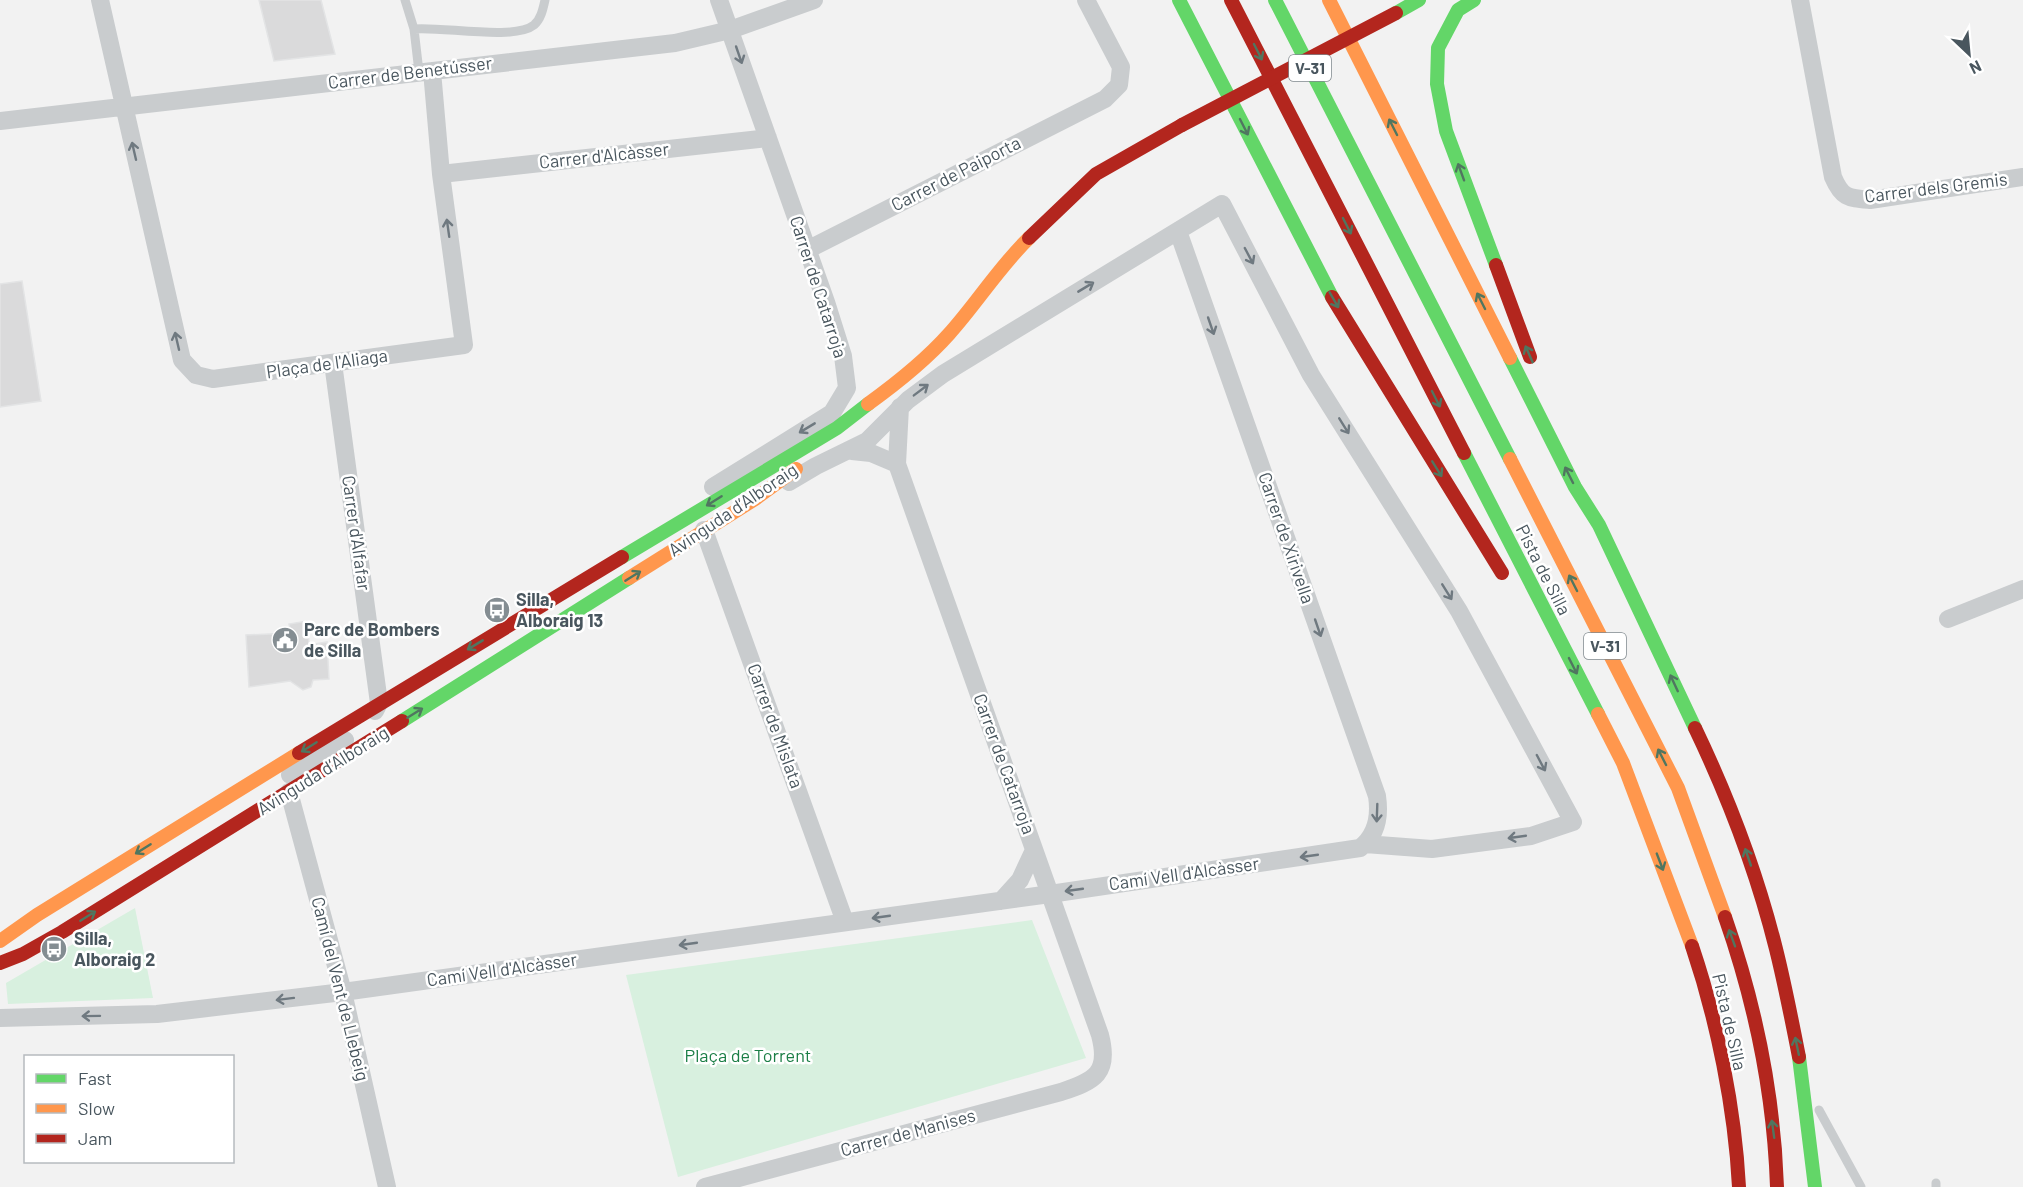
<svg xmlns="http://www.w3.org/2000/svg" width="2023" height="1187" font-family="Barlow,sans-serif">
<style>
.green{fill:#d8f0df}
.building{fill:#dadadb;stroke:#e3e4e5;stroke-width:1.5}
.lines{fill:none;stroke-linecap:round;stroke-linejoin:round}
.lane{stroke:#c9ccce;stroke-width:9}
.street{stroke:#c9ccce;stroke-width:18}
.fast{stroke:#63d668;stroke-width:14}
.slow{stroke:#ff974d;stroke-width:14}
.jam{stroke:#b3261e;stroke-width:14}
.jam-bridge{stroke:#b3261e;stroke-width:14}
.oneway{stroke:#507660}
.oneway2{stroke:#6f7980}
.labels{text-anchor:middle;stroke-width:5;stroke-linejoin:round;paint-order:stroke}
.shield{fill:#fff;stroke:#80898e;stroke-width:1.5}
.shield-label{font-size:16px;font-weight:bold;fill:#49565e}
.street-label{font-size:18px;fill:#49565e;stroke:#fff}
.poi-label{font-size:18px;font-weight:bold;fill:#49565e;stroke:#fff;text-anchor:start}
.park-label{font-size:18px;fill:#1b7e46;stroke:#fff}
</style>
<rect width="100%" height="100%" fill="#f2f2f2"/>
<path class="green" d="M135,908L153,998L8,1004L6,983Z
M1032,920L1086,1058L678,1177L626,975Z"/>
<path class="building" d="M259,0H321L335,54L274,61Z
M22,281L41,401L0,407V284Z
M307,621L309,645L327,642L329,679L313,680L311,687L303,690L290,681L249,687L246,635L291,633L289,624Z"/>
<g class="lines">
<path class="lane" d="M405,0L414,29
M419,72L414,29C441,26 514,41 534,25C541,19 543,9 545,0
M1819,1110L1861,1187
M1936,1187V1183"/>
<path class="street" d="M100,0L182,360L196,375L213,379L464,345L441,174L432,71
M1800,0L1833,177C1842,198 1848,198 1870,200L2023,177
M0,121L675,43L730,30L814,0
M441,174L768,138
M807,250L1105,99L1119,85L1121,67L1086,0
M333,363L379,703L375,711
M852,451L871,453L897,464
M789,482L816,466L867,441L908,400L943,374L1222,204L1311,375L1459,611L1573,822L1531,836L1432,849L1365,844
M713,487L832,413L847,388L843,356L826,302L719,0
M704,530L845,922
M1948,619L2023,589
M290,775L345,740
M289,792L343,992L387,1187
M1001,901L1020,880L1034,850
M0,1018L157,1014L343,992L1050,894L1360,848C1377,835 1380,816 1377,796L1178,231
M705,1187L1061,1092C1095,1081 1110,1073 1100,1035L897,464L900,407"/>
<path class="fast" d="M1179,0L1332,297
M1275,0L1510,459
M1474,0L1458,10L1438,48L1437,84L1446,131L1496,265
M1396,13L1419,0
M1510,358L1575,487L1599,525L1695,728
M1464,453L1598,714
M622,557L837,428L868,404
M402,721L629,578
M1799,1057L1815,1187"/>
<path class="slow" d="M1329,0L1510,358
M868,404C897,383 925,361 949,334C977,303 999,267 1029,238
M1510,459L1678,788L1725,917
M629,578L755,499L796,469
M1598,714L1623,763L1692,946
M0,941L37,915L299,753"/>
<path class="jam" d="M1231,0L1464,453
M1029,238L1096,174L1182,125
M1496,265L1530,357
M1332,297L1502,573
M1695,728C1729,799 1757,873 1776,949C1785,985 1792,1021 1799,1057
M299,753L622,557
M1725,917C1755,1003 1774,1096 1777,1187
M1692,946C1717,1020 1735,1109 1739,1187
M0,963L23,954L62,932L402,721"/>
<path class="jam-bridge" d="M1182,125L1396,13"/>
</g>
<defs><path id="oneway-shaft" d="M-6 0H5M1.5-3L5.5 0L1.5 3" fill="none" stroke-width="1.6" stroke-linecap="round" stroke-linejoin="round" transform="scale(1.5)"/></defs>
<g class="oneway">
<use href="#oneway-shaft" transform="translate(1258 52) rotate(63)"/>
<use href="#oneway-shaft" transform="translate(1244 127) rotate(63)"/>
<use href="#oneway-shaft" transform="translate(1393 127) rotate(-117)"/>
<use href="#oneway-shaft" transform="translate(1461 172) rotate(-110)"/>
<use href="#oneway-shaft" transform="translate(1347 226) rotate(63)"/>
<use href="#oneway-shaft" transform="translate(1334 300) rotate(60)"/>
<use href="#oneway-shaft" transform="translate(1481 301) rotate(-117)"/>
<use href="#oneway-shaft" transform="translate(1529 354) rotate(-114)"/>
<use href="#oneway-shaft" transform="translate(1436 399) rotate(63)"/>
<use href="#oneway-shaft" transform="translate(1437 469) rotate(58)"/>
<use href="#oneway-shaft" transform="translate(1569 475) rotate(-117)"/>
<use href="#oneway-shaft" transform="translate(714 501) rotate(148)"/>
<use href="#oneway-shaft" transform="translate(633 576) rotate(-32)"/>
<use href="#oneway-shaft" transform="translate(1573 583) rotate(-117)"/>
<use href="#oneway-shaft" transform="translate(475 645) rotate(149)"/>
<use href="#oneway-shaft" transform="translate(1573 666) rotate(63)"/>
<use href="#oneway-shaft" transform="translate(1674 683) rotate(-115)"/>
<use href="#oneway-shaft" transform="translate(415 713) rotate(-32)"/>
<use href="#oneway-shaft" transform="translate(309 747) rotate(148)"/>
<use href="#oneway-shaft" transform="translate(1662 757) rotate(-117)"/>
<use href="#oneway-shaft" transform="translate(143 849) rotate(148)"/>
<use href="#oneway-shaft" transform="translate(1748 857) rotate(-109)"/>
<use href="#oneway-shaft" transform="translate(1660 862) rotate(69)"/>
<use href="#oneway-shaft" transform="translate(88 916) rotate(-32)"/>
<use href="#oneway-shaft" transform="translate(1732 938) rotate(-110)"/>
<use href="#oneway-shaft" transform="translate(1797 1046) rotate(-102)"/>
<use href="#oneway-shaft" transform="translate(1773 1129) rotate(-98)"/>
</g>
<g class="oneway2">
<use href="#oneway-shaft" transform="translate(739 55) rotate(71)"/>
<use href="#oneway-shaft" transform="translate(134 151) rotate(-103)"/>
<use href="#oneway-shaft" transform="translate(448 228) rotate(-98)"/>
<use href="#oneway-shaft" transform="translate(1249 256) rotate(62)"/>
<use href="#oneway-shaft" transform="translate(1086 287) rotate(-31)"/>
<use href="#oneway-shaft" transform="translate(1211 326) rotate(71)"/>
<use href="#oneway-shaft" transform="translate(177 341) rotate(-103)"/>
<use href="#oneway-shaft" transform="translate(921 390) rotate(-37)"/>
<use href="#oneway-shaft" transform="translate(1344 426) rotate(58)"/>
<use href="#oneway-shaft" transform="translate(807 428) rotate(149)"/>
<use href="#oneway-shaft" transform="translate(1447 592) rotate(58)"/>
<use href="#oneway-shaft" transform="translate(1318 628) rotate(71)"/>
<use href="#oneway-shaft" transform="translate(1541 763) rotate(62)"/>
<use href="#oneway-shaft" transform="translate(1377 813) rotate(92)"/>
<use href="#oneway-shaft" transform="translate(1517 837) rotate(172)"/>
<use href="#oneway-shaft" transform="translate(1309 856) rotate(172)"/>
<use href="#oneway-shaft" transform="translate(1074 890) rotate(172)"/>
<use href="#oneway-shaft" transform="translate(881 917) rotate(172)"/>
<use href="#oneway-shaft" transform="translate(688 944) rotate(172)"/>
<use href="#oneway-shaft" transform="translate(285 999) rotate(173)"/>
<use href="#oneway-shaft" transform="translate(91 1016) rotate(179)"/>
</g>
<defs>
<symbol id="bus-disc" viewBox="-11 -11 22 22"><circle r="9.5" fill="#848d92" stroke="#fff"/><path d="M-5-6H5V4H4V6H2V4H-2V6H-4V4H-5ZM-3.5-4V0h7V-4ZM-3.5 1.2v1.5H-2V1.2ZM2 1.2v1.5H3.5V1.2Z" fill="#fff"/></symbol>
<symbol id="civic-disc" viewBox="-11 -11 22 22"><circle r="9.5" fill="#848d92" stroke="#fff"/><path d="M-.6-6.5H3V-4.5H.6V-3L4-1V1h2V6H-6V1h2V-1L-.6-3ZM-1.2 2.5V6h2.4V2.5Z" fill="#fff"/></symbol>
</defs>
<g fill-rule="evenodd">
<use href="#bus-disc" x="482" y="595" width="30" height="30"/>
<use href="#civic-disc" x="270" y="625" width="30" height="30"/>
<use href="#bus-disc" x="39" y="934" width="30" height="30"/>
</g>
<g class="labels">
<g class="shield">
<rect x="1289" y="55" width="42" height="26" rx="4.5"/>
<rect x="1584" y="633" width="42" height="26" rx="4.5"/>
</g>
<g class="shield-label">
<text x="1310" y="74">V-31</text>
<text x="1605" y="652">V-31</text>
</g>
<g class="street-label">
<text transform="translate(410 73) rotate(-7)" y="6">Carrer de Benetússer</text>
<text transform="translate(604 156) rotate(-6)" y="6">Carrer d'Alcàsser</text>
<text transform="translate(956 174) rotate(-27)" y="6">Carrer de Paiporta</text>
<text transform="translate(1936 188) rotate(-7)" y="6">Carrer dels Gremis</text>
<text transform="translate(818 287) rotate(72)" y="6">Carrer de Catarroja</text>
<text transform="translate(327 364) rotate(-8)" y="6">Plaça de l'Aliaga</text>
<text transform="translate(733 510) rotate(-34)" y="6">Avinguda d’Alboraig</text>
<text transform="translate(356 533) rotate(82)" y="6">Carrer d'Alfafar</text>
<text transform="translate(1286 538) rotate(71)" y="6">Carrer de Xirivella</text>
<text transform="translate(1543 570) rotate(63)" y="6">Pista de Silla</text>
<text transform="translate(775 726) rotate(70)" y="6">Carrer de Mislata</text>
<text transform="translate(1004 764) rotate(70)" y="6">Carrer de Catarroja</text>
<text transform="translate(323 771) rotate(-32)" y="6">Avinguda d’Alboraig</text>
<text transform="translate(1184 874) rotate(-8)" y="6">Camí Vell d'Alcàsser</text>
<text transform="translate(502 970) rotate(-8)" y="6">Camí Vell d'Alcàsser</text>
<text transform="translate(340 989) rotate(76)" y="6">Camí del Vent de Llebeig</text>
<text transform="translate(1729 1022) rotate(77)" y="6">Pista de Silla</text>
<text transform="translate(908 1133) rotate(-15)" y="6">Carrer de Manises</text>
</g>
<g class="poi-label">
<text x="516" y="606">Silla,<tspan x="516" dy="21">Alboraig 13</tspan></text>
<text x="304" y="636">Parc de Bombers<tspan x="304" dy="21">de Silla</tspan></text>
<text x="74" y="945">Silla,<tspan x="74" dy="21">Alboraig 2</tspan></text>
</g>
<g class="park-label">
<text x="748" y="1062">Plaça de Torrent</text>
</g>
</g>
<rect x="24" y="1055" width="210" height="108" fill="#ffffff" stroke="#b6bbbf" stroke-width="1.5"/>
<rect x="36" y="1074" width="30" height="9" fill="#63d668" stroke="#b6bbbf" stroke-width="1.5"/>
<text x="78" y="1085" font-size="18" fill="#49565e">Fast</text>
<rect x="36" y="1104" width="30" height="9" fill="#ff974d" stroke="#b6bbbf" stroke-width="1.5"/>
<text x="78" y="1115" font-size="18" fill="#49565e">Slow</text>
<rect x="36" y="1134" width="30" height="9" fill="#b3261e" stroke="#b6bbbf" stroke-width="1.5"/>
<text x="78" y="1145" font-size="18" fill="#49565e">Jam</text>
<g transform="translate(1969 54) rotate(154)" stroke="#ffffff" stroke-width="4.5" paint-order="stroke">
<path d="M0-4.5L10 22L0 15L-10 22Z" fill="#49565e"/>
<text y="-9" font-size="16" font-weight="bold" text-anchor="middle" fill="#49565e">N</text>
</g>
</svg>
